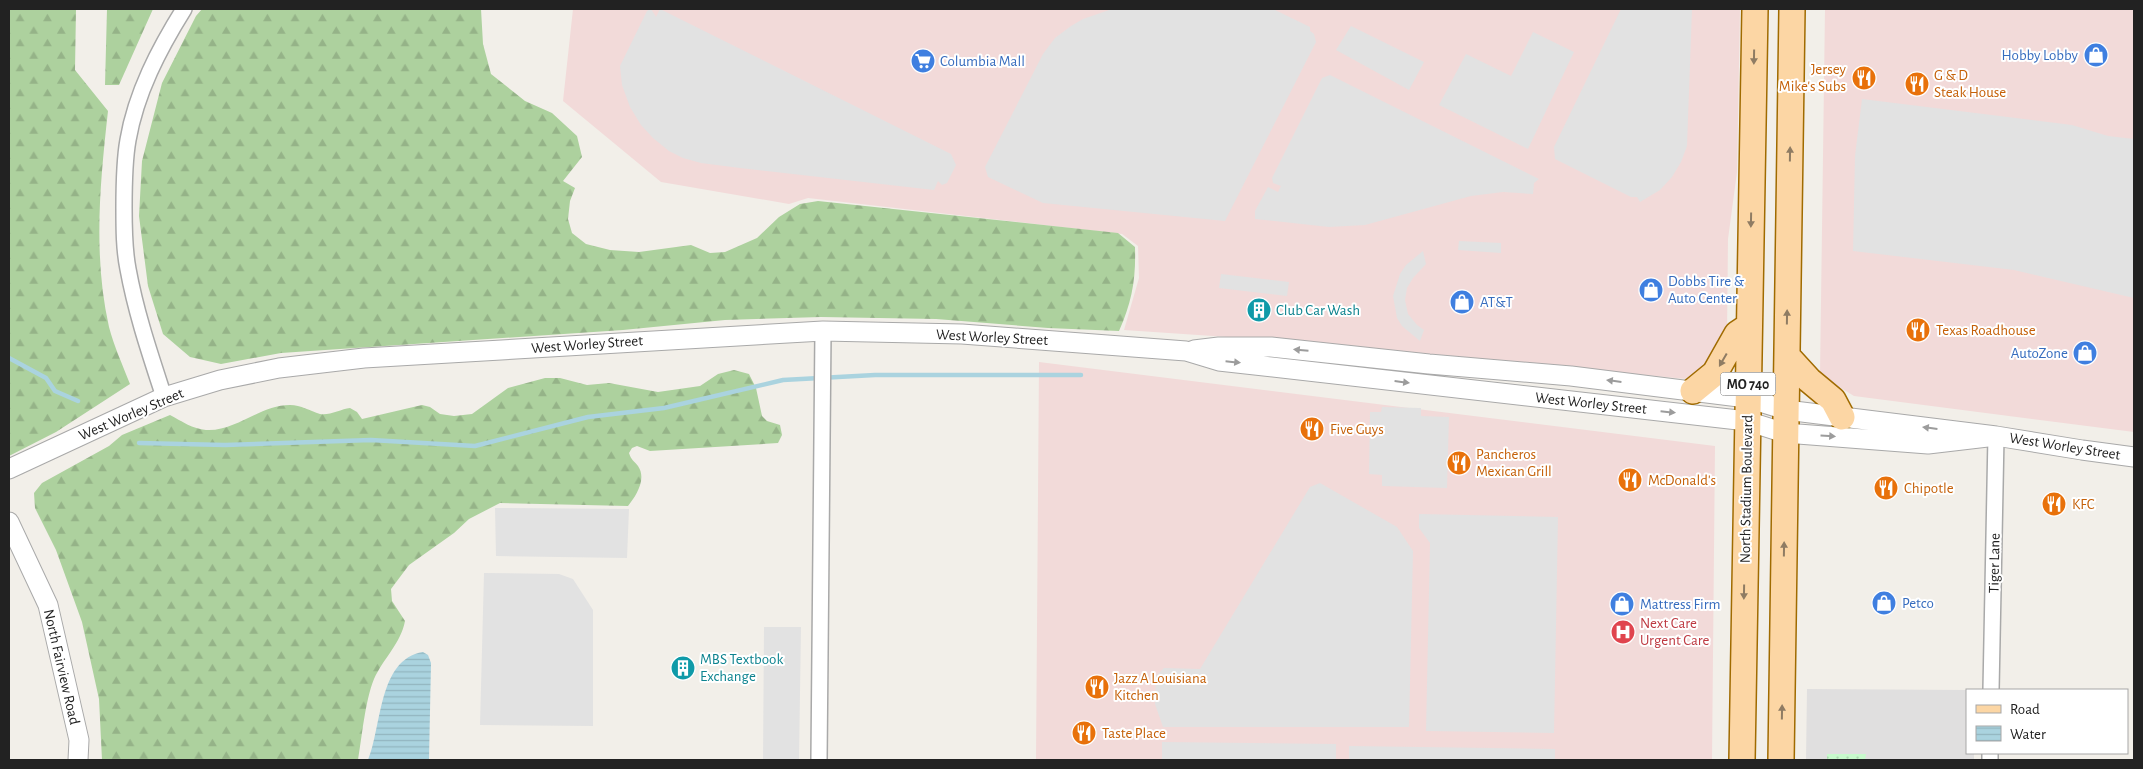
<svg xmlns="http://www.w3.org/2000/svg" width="2143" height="769" font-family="'Alegreya Sans',sans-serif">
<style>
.residential{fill:#e0dfdf}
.commercial{fill:#f2dad9}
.forest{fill:url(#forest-firs)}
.park{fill:url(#park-dots)}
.parking{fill:#e2e2e2}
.water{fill:url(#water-rules)}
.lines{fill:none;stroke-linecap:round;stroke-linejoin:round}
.stream{stroke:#aad3df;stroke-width:4.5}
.minor-casing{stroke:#a9a9a9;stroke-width:18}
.tertiary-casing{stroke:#a9a9a9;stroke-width:21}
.primary-casing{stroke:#a06b00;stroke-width:28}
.minor{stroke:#fff;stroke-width:15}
.tertiary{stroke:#fff;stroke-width:19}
.primary{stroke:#fcd6a4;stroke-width:25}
.oneway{fill:#8f7c63}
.oneway2{fill:#9c9c9c}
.labels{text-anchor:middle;stroke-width:4;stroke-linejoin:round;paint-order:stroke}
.shield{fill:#fff;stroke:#646464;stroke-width:1}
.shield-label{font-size:14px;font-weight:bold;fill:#222}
.shop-label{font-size:15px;fill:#366cbe;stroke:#fff;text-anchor:start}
.food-label{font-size:15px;fill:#c56008;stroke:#fff;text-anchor:start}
.culture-label{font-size:15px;fill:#0d838f;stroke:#fff;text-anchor:start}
.street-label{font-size:15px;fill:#222;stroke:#fff}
.health-label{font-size:15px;fill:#be3a42;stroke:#fff;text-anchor:start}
</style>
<defs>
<pattern id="forest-firs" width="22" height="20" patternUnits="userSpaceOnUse" patternTransform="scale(1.25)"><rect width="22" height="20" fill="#add19e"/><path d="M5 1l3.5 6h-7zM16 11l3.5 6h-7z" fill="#95b388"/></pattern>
<pattern id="park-dots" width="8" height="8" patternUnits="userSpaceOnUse" patternTransform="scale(1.25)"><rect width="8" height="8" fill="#c8facc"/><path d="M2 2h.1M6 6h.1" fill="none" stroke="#acd6af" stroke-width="1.8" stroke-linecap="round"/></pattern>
<pattern id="water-rules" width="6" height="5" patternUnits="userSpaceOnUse" patternTransform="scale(1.25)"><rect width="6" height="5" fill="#aad3df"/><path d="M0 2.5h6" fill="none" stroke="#92b5bf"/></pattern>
</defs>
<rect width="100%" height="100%" fill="#f2efe9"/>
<path class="residential" d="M1807,689L1967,690V753H1974V760H1806Z"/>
<path class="commercial" d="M573,9H1740L1737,172L1728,239L1727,335L1702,374L1686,379L1330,344L1124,330L1139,278L1138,246L1122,234L808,198L789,204L661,182L563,101Z
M1825,9H2134V432L1854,396L1820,375Z
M1039,362L1715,446L1712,760H1036Z"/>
<path class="forest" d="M9,9H76L75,70L108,111C100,183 93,256 109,327C114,346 123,366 130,384L56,432L9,456Z
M107,9H153L119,85H105Z
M202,9H481L483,44L491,74L525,101L552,113L577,136L582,157L563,181L575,188L570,201L568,219L572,233L586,244L610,250L639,252L691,245L710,253L725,252L757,238L779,217L800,204L818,201L1118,233L1135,247C1136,279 1132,302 1119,331L1048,328L936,319L821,317L725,320L623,330L281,353L221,364L190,357L163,334L148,286L139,216L142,161L162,83L196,16Z
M734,370L749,374L756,388L762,416L767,421L780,425L782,435L778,443L650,451L637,446L632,448L629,453C631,460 634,461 638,466C647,479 636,496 628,506L500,503L469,519L454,533L409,565L391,589L392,601L405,621C401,643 383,659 374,679C365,701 362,737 358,760H102L99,699L82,622L56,550L35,508L34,493L42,483L109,446L122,435L170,415C181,421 193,429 206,430C235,432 260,405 290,405C301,405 310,411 320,414C329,416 341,409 350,408L357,412L362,419L422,405L430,407L440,414L454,416L472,414L508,388L545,378H560L587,385L609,383L658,392L700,386L718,374Z"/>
<path class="park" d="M1827,754H1866L1865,760H1827Z"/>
<path class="parking" d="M651,9L656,17L660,9L951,154L956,165L947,183L942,185L938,181L934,190L740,168L701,163L683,158L669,151L653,138L641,125L630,107L622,85L620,66L647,11Z
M1112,9H1273L1310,27V31L1314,34L1316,42L1225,221L1043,203L988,177L985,167L1043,54L1055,38L1071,26L1083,19Z
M1621,9H1692L1687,146L1681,162L1672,177L1660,190L1640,202L1637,197H1631L1555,159L1554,147Z
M1351,26L1424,62L1409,90L1336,50Z
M1533,32L1574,52L1528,149L1439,105L1466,54L1511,76Z
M1330,75L1539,179L1534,183L1533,194L1503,192L1471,196L1365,225L1329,227L1255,219V211L1268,187L1278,192L1281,186L1273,183L1272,178L1322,78Z
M1862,99L2072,125L2108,136L2134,139V298L2014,270L1853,251L1855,156Z
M1459,241L1501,243V253L1458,250Z
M1423,251L1426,264L1413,278L1407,288L1405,300L1408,314L1417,325L1424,330L1420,341L1402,326L1397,318L1393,296L1400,274L1406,265Z
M1221,274L1289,282L1287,296L1219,288Z
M1382,407L1421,408V416L1449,417L1447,488L1382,486V475L1369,474L1370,412H1381Z
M1320,483L1397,527L1413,551L1409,727H1163L1155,704L1156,676L1164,668L1200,669L1310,487Z
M495,508L629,509L627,558L496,556Z
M1419,514L1558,517L1554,733L1426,731L1430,543L1419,528Z
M484,573L559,574L573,579L593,610V726L480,725Z
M764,627H801L799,760H763Z
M1162,742L1336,744V760H1162Z
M1349,746L1555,749V760H1349Z"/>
<path class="water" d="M423,652L428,655L431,663L429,760H368C382,727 378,659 423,652Z"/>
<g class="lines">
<path class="stream" d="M9,358L46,378L55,391L78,401
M139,443L225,445L371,440L475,446L588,417L664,408L783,380L875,375H1081"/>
<defs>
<path id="minor" d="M164,397C150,354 136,313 128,269C124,249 124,229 124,208C124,186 124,162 128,140C136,93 159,49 184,9
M1991,690L1996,436
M819,760L823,331
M1990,760V753"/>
<path id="tertiary" d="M1194,350L1219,347H1271L1429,364L1571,376L1747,398L1786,410L1996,436L2082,450L2134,457
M9,469L164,397L220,380L279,368L364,358L823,331L962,334L1186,351L1219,361L1747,421L1785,433L1928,444L1996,436
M9,522L48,605L79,740L78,760"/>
<path id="primary" d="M1787,356L1809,380L1833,400L1842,417
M1693,391L1715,373L1737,334L1749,326
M1742,760L1755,9
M1781,760L1792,9"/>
</defs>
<use href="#minor" class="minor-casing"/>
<use href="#tertiary" class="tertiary-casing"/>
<use href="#primary" class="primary-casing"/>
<use href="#minor" class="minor"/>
<use href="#tertiary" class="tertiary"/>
<use href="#primary" class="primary"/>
</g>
<defs><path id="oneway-solid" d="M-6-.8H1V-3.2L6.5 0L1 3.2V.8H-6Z" transform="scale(1.25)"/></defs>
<g class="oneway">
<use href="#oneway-solid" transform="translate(1754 57) rotate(91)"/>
<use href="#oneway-solid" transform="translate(1790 154) rotate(-89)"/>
<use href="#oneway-solid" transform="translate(1751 220) rotate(91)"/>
<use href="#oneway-solid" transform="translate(1787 317) rotate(-89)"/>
<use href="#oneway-solid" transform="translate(1723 360) rotate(120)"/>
<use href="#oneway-solid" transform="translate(1784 549) rotate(-89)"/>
<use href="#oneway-solid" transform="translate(1744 592) rotate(91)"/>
<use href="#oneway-solid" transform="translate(1782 712) rotate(-89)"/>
</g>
<g class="oneway2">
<use href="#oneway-solid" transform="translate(1301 350) rotate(-175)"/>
<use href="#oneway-solid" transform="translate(1233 362) rotate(6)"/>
<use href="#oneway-solid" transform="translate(1614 381) rotate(-173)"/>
<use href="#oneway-solid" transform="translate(1402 382) rotate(7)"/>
<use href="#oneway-solid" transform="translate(1668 412) rotate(6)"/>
<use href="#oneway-solid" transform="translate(1930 428) rotate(-173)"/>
<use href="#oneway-solid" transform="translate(1828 436) rotate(4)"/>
</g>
<defs>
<symbol id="shop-disc" viewBox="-11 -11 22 22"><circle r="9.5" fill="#3f7fe0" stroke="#fff"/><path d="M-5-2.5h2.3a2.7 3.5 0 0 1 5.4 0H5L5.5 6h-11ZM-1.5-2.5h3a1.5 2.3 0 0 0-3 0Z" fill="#fff"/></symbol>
<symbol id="supermarket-disc" viewBox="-11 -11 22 22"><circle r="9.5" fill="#3f7fe0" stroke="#fff"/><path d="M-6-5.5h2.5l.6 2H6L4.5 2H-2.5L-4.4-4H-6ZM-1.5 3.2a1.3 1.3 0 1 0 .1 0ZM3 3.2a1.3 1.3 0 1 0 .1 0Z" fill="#fff"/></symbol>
<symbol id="restaurant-disc" viewBox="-11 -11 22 22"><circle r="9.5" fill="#e8710a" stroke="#fff"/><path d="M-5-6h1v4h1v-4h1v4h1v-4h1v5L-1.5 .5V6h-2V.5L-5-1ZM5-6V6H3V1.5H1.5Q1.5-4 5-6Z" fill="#fff"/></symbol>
<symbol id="building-disc" viewBox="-11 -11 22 22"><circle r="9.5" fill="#0f9aa8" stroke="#fff"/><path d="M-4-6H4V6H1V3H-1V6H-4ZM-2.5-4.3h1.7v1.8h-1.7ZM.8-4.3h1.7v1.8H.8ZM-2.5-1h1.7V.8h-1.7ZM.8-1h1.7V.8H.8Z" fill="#fff"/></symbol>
<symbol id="hospital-disc" viewBox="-11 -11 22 22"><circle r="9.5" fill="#e0444e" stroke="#fff"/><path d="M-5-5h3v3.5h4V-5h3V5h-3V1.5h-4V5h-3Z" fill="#fff"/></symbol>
</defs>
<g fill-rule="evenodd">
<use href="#shop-disc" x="2082" y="41" width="28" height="28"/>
<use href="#supermarket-disc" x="909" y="47" width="28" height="28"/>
<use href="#restaurant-disc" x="1850" y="64" width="28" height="28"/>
<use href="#restaurant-disc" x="1903" y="70" width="28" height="28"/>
<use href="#shop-disc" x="1637" y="276" width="28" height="28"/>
<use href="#shop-disc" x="1448" y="288" width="28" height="28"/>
<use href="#building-disc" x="1245" y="296" width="28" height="28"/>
<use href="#restaurant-disc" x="1904" y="316" width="28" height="28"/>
<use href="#shop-disc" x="2071" y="339" width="28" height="28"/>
<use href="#restaurant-disc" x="1298" y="415" width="28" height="28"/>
<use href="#restaurant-disc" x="1445" y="449" width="28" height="28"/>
<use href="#restaurant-disc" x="1616" y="466" width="28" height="28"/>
<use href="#restaurant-disc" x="1872" y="474" width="28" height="28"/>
<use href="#restaurant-disc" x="2040" y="490" width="28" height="28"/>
<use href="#shop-disc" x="1870" y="589" width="28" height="28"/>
<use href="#shop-disc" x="1608" y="590" width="28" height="28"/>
<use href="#hospital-disc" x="1609" y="618" width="28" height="28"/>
<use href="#building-disc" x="669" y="654" width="28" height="28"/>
<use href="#restaurant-disc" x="1083" y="673" width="28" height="28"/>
<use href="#restaurant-disc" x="1070" y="719" width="28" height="28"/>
</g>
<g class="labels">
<rect class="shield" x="1720.5" y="372.5" width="55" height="23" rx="4"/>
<g class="shield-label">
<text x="1748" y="389">MO 740</text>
</g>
<g class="shop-label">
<text x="2078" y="60" text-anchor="end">Hobby Lobby</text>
<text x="940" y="66">Columbia Mall</text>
<text x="1668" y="286">Dobbs Tire &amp;<tspan x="1668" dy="17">Auto Center</tspan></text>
<text x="1480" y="307">AT&amp;T</text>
<text x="2068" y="358" text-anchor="end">AutoZone</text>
<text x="1902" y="608">Petco</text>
<text x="1640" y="609">Mattress Firm</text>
</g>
<g class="food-label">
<text x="1846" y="74" text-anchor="end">Jersey<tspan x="1846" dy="17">Mike's Subs</tspan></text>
<text x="1934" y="80">G &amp; D<tspan x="1934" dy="17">Steak House</tspan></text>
<text x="1936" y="335">Texas Roadhouse</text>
<text x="1330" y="434">Five Guys</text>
<text x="1476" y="459">Pancheros<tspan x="1476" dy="17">Mexican Grill</tspan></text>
<text x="1648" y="485">McDonald's</text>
<text x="1904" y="493">Chipotle</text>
<text x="2072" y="509">KFC</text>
<text x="1114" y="683">Jazz A Louisiana<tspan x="1114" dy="17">Kitchen</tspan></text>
<text x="1102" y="738">Taste Place</text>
</g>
<g class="culture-label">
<text x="1276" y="315">Club Car Wash</text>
<text x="700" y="664">MBS Textbook<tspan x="700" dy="17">Exchange</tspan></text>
</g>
<g class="street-label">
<text transform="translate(992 337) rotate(3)" y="5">West Worley Street</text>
<text transform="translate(587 344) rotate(-4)" y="5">West Worley Street</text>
<text transform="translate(1591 403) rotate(6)" y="5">West Worley Street</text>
<text transform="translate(131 414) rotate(-23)" y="5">West Worley Street</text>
<text transform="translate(2065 446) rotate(9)" y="5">West Worley Street</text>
<text transform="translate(1746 489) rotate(-89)" y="5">North Stadium Boulevard</text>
<text transform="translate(1994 563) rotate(-89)" y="5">Tiger Lane</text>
<text transform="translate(62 667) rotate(77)" y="5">North Fairview Road</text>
</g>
<g class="health-label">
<text x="1640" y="628">Next Care<tspan x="1640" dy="17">Urgent Care</tspan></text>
</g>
</g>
<rect width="2143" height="769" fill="none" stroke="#222222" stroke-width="20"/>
<rect x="1966" y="689" width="162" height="65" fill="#ffffff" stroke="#a7a7a7"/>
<rect x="1976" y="705" width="25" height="8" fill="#fcd6a4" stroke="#a7a7a7"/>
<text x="2010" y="714" font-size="15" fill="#222222">Road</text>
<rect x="1976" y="726" width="25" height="15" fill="url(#water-rules)" stroke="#a7a7a7"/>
<text x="2010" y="739" font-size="15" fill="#222222">Water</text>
</svg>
